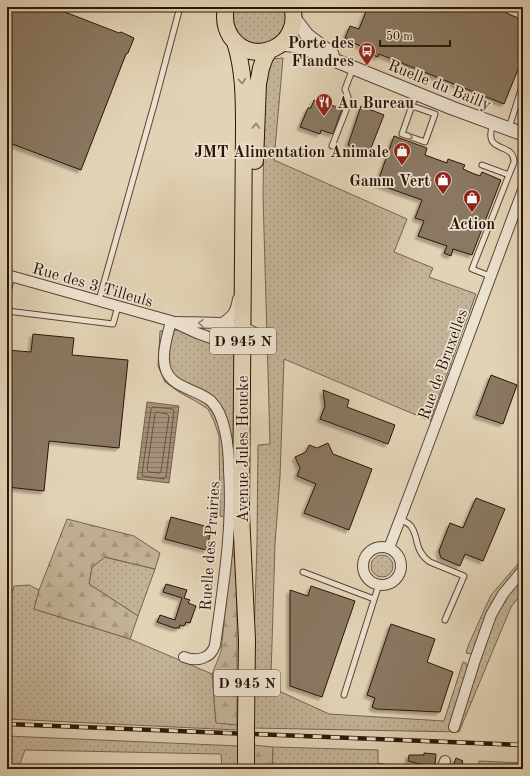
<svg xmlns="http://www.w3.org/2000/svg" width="530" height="776" font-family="'Old Standard TT',serif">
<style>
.grass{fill:url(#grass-dots);stroke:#776450}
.forest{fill:url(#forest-firs);stroke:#776450}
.water{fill:url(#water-rules);stroke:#74604c}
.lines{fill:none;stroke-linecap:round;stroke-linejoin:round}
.shore{stroke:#685440;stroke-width:1}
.building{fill:#8a7862;stroke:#2b1507;filter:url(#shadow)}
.service-casing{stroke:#594433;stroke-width:7}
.minor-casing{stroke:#594433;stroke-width:12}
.tertiary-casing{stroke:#594433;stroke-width:15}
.primary-casing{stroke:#2b1507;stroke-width:18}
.service{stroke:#ece2d0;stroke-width:5}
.minor{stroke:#ece2d0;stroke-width:10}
.tertiary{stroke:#ece2d0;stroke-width:13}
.primary{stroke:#e2d3b6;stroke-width:16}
.rail-casing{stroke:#2b1507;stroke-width:4.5}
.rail{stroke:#ece2d0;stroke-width:3;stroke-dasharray:9;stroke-linecap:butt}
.primary-bridge-casing{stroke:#2b1507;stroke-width:18;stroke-linecap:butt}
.primary-bridge{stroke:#e2d3b6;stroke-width:16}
.oneway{stroke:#907e67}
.oneway2{stroke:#958676}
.labels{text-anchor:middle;stroke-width:3.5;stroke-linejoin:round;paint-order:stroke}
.shield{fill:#ece2d0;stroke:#655243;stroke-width:1}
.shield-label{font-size:15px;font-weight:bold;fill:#2b1507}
.poi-label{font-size:16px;font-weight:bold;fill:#2b1507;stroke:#ece2d0;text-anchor:end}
.street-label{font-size:16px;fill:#2b1507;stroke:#ece2d0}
</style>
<defs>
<pattern id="grass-dots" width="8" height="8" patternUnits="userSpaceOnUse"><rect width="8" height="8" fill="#c3b398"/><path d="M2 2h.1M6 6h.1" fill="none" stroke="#a89982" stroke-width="1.8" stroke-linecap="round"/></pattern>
<pattern id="forest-firs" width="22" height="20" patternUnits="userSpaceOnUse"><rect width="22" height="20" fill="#c3b398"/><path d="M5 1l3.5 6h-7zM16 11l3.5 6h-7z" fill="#a89982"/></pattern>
<pattern id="water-rules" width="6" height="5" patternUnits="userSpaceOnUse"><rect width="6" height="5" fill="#a4927a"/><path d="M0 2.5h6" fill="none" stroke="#867662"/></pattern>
<filter id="shadow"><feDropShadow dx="-3" dy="3" stdDeviation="1" flood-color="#0004"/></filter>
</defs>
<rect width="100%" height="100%" fill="#e2d3b6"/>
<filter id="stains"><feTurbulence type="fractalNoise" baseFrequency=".005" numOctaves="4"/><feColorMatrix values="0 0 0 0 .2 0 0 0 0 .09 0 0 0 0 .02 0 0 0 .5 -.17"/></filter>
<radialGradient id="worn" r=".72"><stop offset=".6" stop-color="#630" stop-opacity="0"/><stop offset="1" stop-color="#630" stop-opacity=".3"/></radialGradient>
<path class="grass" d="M234,7H285C285,12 287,21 285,25C275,52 238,50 233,22C232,16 232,13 234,7Z
M283,58L274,160L407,219L394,252L433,268L429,277L476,294L430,421L284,359L280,477L275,544L271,676L279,691L329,714L444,721L463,662L466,663L468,667L466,674L449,728L490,627L502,601L523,576V592L511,607L459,732L252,728L253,671L257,543L258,445L270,444L263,195L265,74L272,59Z
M179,330L235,353L237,559L231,553L233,519L220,516L219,436L214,421L208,409L197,402L179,392L165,382L158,366L160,331Z
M371 566a11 11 0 1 1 22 0a11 11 0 1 1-22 0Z
M104,557L155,569L138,616L89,584L92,567Z
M523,558V566L473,654L466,653L468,646L491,595Z
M29,585L39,590L34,609L130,639L212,674L216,722L237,725V730L7,719V609L14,586Z
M7,736L239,746V769H222L221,754L25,750L18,769H7Z
M273,747L378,750V763L407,768L406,769H272Z
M479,761L523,763V769H477Z"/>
<path class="forest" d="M67,519L134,536L160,553L155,569L105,557L92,567L89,584L138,616L130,639L34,609L39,590Z
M231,553L237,559V725L216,723L212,674L221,652Z
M253,745L273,747L272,769H253Z"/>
<path class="water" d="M147,402L179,406L169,483L137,479Z"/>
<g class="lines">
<path class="shore" d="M153,407L173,409L174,411L166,477L164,479L143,476L142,474L151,409Z
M157,412L167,414L169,416L161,471L160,473L149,472L147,470L155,414Z"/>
</g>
<path class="building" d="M7,7H52L119,33L121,32L134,38L128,53L126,54L81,170L7,142Z
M368,7H495L506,12V13L523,20V69L519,67L504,104L379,54L378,57L365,52L366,48L353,43L354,42L345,38L350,26L359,29Z
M314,100L330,107L331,105L342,109L333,134L321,130L320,134L300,127L308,108H311Z
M361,106L384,115L369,153L348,145Z
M394,136L427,148L425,155L447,163L448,159L465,165L463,169L472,173L480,176L482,172L501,180L472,255L453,249L451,256L444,253L447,246L418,236L424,221L415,218L422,200L377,184Z
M33,334L74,338L72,355L128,360L119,448L49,441L44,491L7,487V350L31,352Z
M491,375L517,385L503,424L476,415Z
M323,390L349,400L347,407L395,425L388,444L320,419L325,406Z
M328,443L333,454L372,469L349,530L304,513L316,484L297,476L300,468L295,457L306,452L309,445L317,448Z
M476,498L505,509L483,561L465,554L460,566L441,558L439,551L450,523L463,528Z
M171,517L212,528L206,550L165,539Z
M166,584L187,590L184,598L190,600L188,603L196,606L190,623L186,622L184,626L180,625L179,628H174L157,622L160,615L175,620L182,598L163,592Z
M311,586L355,601L322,697L290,686V590L308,596Z
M391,624L435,639L427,662L453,672L440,712L376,709L372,707L375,698L367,695Z
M424,753L436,754L435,765L420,764L408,761L409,755H424Z
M456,758L463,761L460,769H452Z"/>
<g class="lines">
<defs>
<path id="service" d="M412,106L435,114L425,142L402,134L416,94
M509,128L523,83
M332,146L348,105V97L345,89L353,68
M482,165L509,175
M490,276L472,269L514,162C514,141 482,155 493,124
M7,296L12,276
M99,300L154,105L180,7
M7,311L113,324L118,306
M400,520C404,521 408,523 411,526C413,529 415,534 416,538C418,548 421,556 430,562L464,576L445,620
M303,572L374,599
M344,695L379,584"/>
<path id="minor" d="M7,275L171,321L197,333L214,339L228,341L252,342
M171,321C168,334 163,347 164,360C165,389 195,387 211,401C219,409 223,421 225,431C228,444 229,457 229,470C233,529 223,587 215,645C211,659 196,662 184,657
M177,322C201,323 231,320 253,332
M222,323C233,316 236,312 238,299
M363 566a19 19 0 1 1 38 0a19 19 0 1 1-38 0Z
M389,548C435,429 478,309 523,190
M454,727L475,660L491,615L503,594L523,570
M442,769L445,761"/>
<path id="tertiary" d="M294,18L307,35L332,54
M281,44L299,46L344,64L452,108L523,134"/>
<path id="primary" d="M226,7C224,17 225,28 231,37C253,69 303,45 292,7
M235,42C244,70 244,99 244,128L241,514L247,640L246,726
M255,161L258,84L261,68L265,57L269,51
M246,769V748"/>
</defs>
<use href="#service" class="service-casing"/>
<use href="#minor" class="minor-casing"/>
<use href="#tertiary" class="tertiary-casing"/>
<use href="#primary" class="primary-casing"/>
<use href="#service" class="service"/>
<use href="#minor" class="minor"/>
<use href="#tertiary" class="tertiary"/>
<use href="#primary" class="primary"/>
<defs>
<path id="rail" d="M7,724L523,745"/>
</defs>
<use href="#rail" class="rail-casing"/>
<use href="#rail" class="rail"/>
<defs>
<path id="primary-bridge" d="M246,748V726"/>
</defs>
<use href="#primary-bridge" class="primary-bridge-casing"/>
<use href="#primary-bridge" class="primary-bridge"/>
</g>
<defs><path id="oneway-chevron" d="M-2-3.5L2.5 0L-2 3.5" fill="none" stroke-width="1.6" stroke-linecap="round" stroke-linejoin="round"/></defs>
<g class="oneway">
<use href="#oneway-chevron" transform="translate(242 81) rotate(86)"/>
<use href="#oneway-chevron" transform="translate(256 126) rotate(-88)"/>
</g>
<g class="oneway2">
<use href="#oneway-chevron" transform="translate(410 137) rotate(20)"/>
<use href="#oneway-chevron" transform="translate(201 323) rotate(-179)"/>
</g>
<defs>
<symbol id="bus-pin" viewBox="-11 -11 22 30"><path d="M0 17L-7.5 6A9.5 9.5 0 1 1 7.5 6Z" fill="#8f2418" stroke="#ece2d0"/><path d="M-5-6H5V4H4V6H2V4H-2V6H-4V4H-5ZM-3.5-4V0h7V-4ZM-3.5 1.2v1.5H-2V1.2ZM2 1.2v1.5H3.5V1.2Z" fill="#fff"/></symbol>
<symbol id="restaurant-pin" viewBox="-11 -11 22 30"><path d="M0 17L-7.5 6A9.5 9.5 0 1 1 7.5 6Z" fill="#8f2418" stroke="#ece2d0"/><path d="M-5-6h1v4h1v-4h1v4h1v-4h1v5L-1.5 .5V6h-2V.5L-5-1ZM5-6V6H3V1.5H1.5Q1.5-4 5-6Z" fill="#fff"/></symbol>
<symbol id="shop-pin" viewBox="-11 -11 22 30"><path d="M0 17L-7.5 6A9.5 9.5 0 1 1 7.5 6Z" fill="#8f2418" stroke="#ece2d0"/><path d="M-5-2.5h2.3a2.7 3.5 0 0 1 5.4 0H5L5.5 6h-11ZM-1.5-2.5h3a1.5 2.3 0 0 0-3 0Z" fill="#fff"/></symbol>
</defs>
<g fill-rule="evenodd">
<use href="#bus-pin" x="357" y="41" width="20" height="27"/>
<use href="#restaurant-pin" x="314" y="92" width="20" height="27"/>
<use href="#shop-pin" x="392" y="141" width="20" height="27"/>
<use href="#shop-pin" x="433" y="170" width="20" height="27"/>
<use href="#shop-pin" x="462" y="188" width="20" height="27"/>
</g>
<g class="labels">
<g class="shield">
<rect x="210" y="328" width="66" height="26" rx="3"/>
<rect x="214" y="670" width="66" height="26" rx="3"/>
</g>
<g class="shield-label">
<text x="243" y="346">D 945 N</text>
<text x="247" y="688">D 945 N</text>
</g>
<g class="poi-label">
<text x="354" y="48">Porte des<tspan x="354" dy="18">Flandres</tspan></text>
<text x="337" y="108" text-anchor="start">Au Bureau</text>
<text x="389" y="157">JMT Alimentation Animale</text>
<text x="430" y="186">Gamm Vert</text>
<text x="472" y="229" text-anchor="middle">Action</text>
</g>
<g class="street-label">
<text transform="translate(440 84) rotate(22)" y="6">Ruelle du Bailly</text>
<text transform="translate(93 284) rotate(16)" y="6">Rue des 3 Tilleuls</text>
<text transform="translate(442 364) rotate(-70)" y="6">Rue de Bruxelles</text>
<text transform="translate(242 449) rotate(-90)" y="6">Avenue Jules Houcke</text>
<text transform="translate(209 546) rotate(-86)" y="6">Ruelle des Prairies</text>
</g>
</g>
<rect width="530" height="776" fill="none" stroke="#e2d3b6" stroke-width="24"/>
<rect x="8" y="8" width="514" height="760" fill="none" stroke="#2b1507" stroke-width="2"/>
<rect x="12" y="12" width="506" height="752" fill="none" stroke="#2b1507"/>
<path d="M380 40v6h70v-6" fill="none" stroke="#2b1507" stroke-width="2"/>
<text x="386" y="40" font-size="12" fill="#2b1507" stroke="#ece2d0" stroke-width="3" paint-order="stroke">50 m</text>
<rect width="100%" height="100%" filter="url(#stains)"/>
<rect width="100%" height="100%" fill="url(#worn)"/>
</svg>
